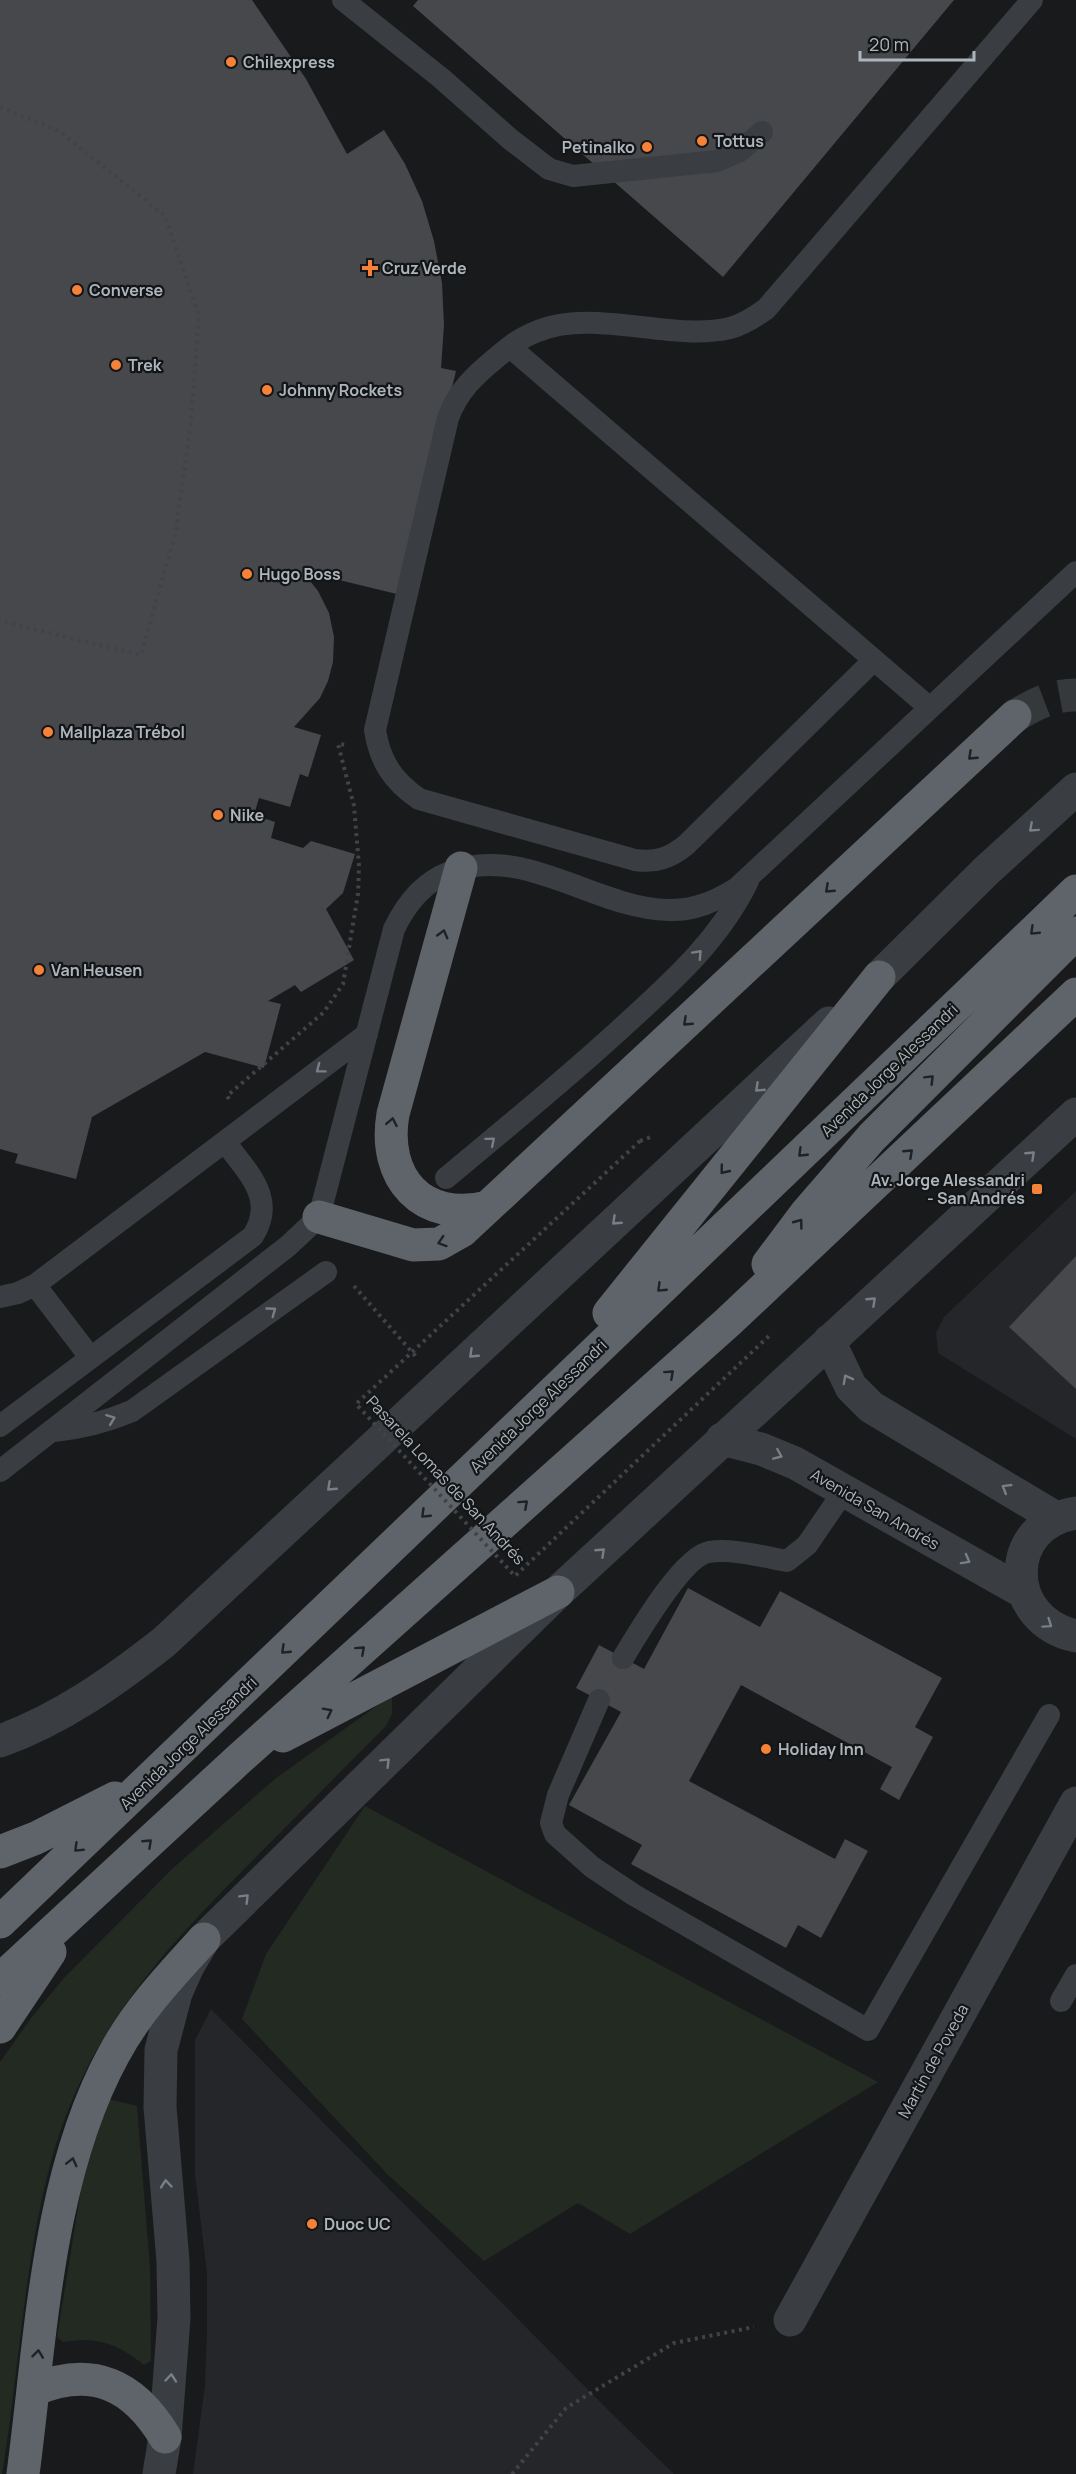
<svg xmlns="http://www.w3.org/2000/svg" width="1076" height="2474" font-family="Manrope,sans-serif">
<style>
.built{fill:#252629}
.green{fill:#222a21}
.building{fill:#46484c}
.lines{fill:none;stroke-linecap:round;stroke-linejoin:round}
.trunk-tunnel{stroke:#36393c;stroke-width:33;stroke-dasharray:33 16;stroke-linecap:butt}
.path{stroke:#404448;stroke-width:4;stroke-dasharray:3 4.5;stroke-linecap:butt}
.service{stroke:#3a3d41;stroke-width:22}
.minor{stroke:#3a3d41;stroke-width:33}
.tertiary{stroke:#3a3d41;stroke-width:33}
.trunk{stroke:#5e6469;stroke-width:33}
.path-bridge{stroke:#404448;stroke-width:4;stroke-dasharray:3 4.5;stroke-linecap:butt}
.oneway{stroke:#1f2123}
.oneway2{stroke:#797f84}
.poi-dot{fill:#f58238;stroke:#141517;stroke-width:2}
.labels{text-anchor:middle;stroke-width:4.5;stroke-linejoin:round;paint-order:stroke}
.poi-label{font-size:16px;font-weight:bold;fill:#acb5bb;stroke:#141517;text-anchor:start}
.street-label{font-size:16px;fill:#acb5bb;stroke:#141517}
</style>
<rect width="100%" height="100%" fill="#191a1c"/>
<path class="built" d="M1076,1191V1439L938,1353L936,1333L944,1317Z
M211,2009L609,2411L674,2474H193L205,2385L207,2331V2273L195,2175V2040Z"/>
<path class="green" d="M392,1695V1714L386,1726C343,1769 301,1812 258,1855C167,1947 92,2024 54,2151C24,2255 20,2367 2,2474H0V2062L31,2018L63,1979L173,1868L276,1778Z
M365,1806L878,2082L630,2234L578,2203L484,2261L388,2175L242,2019L266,1954Z
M108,2099L137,2106L150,2268L151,2361L144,2365C116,2343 98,2337 63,2342L57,2337L82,2183L90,2149Z"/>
<path class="building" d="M0,0H252L306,79L347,154L384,130L405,164L422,201L434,241L442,283L444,325L441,368L456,371L401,595L302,571L318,591L329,613L334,637L333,662L328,681L320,698L294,727L321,735L308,777L300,774L290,807L259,798L254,815L275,822L271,838L303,848L311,841L355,854L343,893L326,909L354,960L301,992L295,985L268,1001L281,1004L264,1068L205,1052L92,1117L76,1179L15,1163L18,1154L0,1149Z
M418,0H954L723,277L413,6Z
M1076,1256V1389L1009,1327Z
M688,1588L760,1627L780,1591L942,1678L915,1727L933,1737L899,1800L880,1789L892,1767L741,1685L689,1781L835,1859L845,1839L868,1851L821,1938L798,1925L786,1948L631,1864L642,1845L569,1805L621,1712L576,1688L599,1645L644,1669Z"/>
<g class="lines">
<path class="trunk-tunnel" d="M1015,716C1035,704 1052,695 1076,695"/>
<path class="path" d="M0,107L59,131L165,216L199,316L191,419L176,531L141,655L0,621
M229,1099L227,1096L324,1012L343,984L358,894L359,866L354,806L338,744L348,745
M640,1141L651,1137
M354,1286L418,1359
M512,2474L566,2408L674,2343L754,2327"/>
<path class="service" d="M343,0L441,78L510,139L549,169L573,176L717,161L740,151L762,132
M510,347L930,708
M874,660L686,845C670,858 656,863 635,860L419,799C393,781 380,762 375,730L448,418C458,391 474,376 496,358C509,347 521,337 538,331C595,308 672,342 730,328C743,325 755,317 766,309L1032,0
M446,1178C507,1127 569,1077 627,1023C673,981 720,939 748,881
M35,1285L90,1357
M0,1297L18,1293L35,1285L367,1034
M0,1426L253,1236C277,1198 247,1172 225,1142
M54,1431C82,1428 106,1422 132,1411L326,1272
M0,1471L288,1246L319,1217L394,929C406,904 423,882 450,872C525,844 594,908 668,910C694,911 716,901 737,888L1076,572
M623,1658C637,1635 683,1556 709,1552C731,1548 765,1557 787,1561L807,1545L844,1491
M599,1700L558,1795L551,1823L555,1834L592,1867L634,1895L868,2030L1049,1715
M1061,2001L1076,1975"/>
<path class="minor" d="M0,1741C61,1719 113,1682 164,1642L829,1023
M790,2320L1076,1803
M159,2474L165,2437"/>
<path class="tertiary" d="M879,977L986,871L1076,789
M829,1341L851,1387L871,1407L1056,1518
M722,1439L761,1449L795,1463L1023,1592
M1076,1513C1003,1524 1003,1620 1076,1636
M165,2437L174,2318L173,2261L160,2107L161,2050L176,1993L188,1966L204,1939L558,1592L1076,1114"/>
<path class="trunk" d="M461,868L393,1114C382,1178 422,1223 488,1207
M319,1217L413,1245L439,1244L462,1231L1015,716
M768,1264L807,1212L872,1137L1076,933
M609,1313L879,977
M283,1736L558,1592
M0,1852L36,1838L115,1798
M0,1922L1076,891
M0,1980L239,1759L728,1322L1076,994
M0,2027L50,1952
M34,2390C92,2365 134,2385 165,2437
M23,2474C41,2338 47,2176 114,2054C137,2011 171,1975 204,1939"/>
<path class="path-bridge" d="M640,1141L356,1404L515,1576L770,1335"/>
</g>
<defs><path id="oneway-chevron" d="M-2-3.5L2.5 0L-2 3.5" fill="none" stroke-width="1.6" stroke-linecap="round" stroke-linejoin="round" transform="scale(1.5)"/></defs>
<g class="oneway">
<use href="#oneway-chevron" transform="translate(972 756) rotate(137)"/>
<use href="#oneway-chevron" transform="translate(829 889) rotate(137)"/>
<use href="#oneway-chevron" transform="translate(1034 931) rotate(136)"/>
<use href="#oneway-chevron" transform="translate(443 934) rotate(-75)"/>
<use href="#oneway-chevron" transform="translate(687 1022) rotate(137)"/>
<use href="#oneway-chevron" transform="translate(930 1079) rotate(-45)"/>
<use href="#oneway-chevron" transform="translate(392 1122) rotate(-79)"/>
<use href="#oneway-chevron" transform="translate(802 1153) rotate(136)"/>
<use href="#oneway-chevron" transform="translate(909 1153) rotate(-43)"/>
<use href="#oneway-chevron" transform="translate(724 1170) rotate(129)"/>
<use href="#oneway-chevron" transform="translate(799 1223) rotate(-53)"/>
<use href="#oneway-chevron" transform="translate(442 1242) rotate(162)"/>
<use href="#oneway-chevron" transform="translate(661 1288) rotate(136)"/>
<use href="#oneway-chevron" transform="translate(670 1374) rotate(-42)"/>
<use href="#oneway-chevron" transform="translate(524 1504) rotate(-42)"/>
<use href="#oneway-chevron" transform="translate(425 1514) rotate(136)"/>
<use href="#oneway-chevron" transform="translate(285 1650) rotate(136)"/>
<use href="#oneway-chevron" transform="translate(361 1650) rotate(-42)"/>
<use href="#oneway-chevron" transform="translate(328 1712) rotate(-27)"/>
<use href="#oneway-chevron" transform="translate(148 1843) rotate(-43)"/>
<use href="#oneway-chevron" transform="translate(78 1848) rotate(136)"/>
<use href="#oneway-chevron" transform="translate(72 2162) rotate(-76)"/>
<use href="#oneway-chevron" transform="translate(38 2354) rotate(-83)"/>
</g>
<g class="oneway2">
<use href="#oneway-chevron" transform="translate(1033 828) rotate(138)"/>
<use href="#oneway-chevron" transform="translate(698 954) rotate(-47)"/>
<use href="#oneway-chevron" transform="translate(320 1069) rotate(143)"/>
<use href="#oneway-chevron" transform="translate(759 1088) rotate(137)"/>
<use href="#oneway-chevron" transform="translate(491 1141) rotate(-40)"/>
<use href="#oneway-chevron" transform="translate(1031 1155) rotate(-43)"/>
<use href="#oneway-chevron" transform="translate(616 1221) rotate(137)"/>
<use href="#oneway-chevron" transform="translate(872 1301) rotate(-43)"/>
<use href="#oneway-chevron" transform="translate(272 1311) rotate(-36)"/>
<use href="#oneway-chevron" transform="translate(473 1354) rotate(137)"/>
<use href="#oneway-chevron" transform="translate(847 1379) rotate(-118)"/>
<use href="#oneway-chevron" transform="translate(111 1419) rotate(-21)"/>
<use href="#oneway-chevron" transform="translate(778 1455) rotate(23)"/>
<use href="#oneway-chevron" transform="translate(331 1487) rotate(137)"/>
<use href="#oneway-chevron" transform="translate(1006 1488) rotate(-149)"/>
<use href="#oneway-chevron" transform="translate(601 1552) rotate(-43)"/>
<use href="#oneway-chevron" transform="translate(966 1560) rotate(29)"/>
<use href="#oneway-chevron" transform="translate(1048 1624) rotate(35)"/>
<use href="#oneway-chevron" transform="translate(386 1762) rotate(-45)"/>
<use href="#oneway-chevron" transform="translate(245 1898) rotate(-45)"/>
<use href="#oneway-chevron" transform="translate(166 2184) rotate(-95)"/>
<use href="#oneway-chevron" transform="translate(171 2378) rotate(-85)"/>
</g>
<g class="poi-dot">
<circle cx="231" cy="62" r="6"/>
<circle cx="702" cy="141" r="6"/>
<circle cx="647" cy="147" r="6"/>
<path d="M367 259h6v6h6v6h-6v6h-6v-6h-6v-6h6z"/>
<circle cx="77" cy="290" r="6"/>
<circle cx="116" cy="365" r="6"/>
<circle cx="267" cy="390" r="6"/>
<circle cx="247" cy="574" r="6"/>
<circle cx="48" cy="732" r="6"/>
<circle cx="218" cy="815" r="6"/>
<circle cx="39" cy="970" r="6"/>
<rect x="1031" y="1183" width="12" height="12" rx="3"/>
<circle cx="766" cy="1749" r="6"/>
<circle cx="312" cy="2224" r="6"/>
</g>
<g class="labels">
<g class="poi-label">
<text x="243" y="68">Chilexpress</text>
<text x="714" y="147">Tottus</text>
<text x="635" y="153" text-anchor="end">Petinalko</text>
<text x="382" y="274">Cruz Verde</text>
<text x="89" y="296">Converse</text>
<text x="128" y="371">Trek</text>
<text x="279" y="396">Johnny Rockets</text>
<text x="259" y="580">Hugo Boss</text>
<text x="60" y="738">Mallplaza Trébol</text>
<text x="230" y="821">Nike</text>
<text x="51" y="976">Van Heusen</text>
<text x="1025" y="1186" text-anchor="end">Av. Jorge Alessandri<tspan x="1025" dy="18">- San Andrés</tspan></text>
<text x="778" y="1755">Holiday Inn</text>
<text x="324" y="2230">Duoc UC</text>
</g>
<g class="street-label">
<text transform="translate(889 1070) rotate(-44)" y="6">Avenida Jorge Alessandri</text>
<text transform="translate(538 1406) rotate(-44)" y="6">Avenida Jorge Alessandri</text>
<text transform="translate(446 1480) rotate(47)" y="6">Pasarela Lomas de San Andrés</text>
<text transform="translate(875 1509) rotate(30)" y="6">Avenida San Andrés</text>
<text transform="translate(188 1743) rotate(-44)" y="6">Avenida Jorge Alessandri</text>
<text transform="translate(933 2061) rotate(-61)" y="6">Martín de Poveda</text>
</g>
</g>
<path d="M860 51v9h114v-9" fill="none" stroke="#acb5bb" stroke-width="3"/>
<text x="869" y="51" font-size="18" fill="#acb5bb" stroke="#141517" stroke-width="4.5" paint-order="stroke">20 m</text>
</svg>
